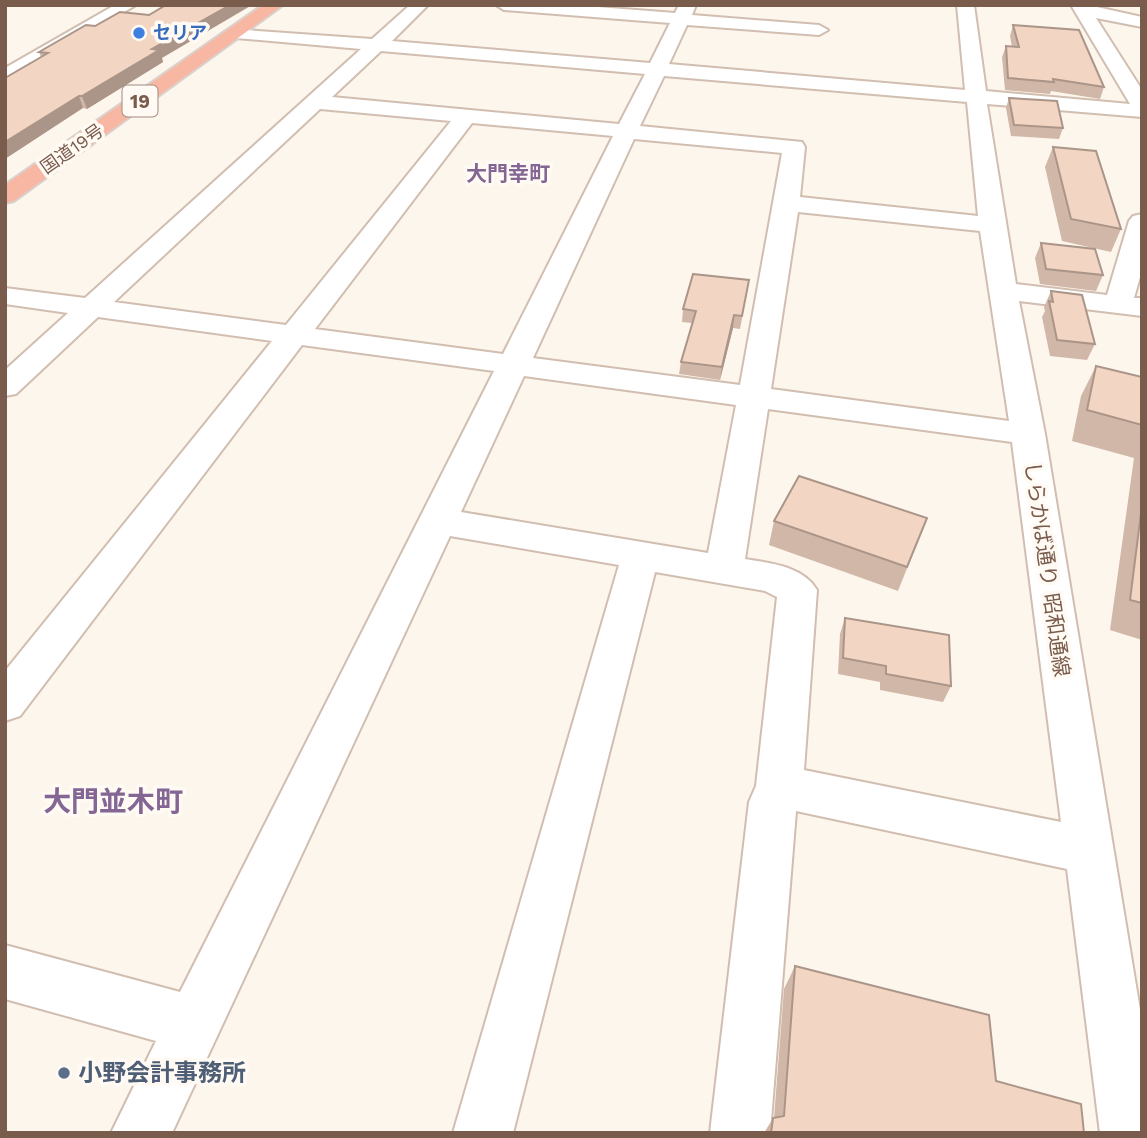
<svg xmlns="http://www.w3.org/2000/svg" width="1147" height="1138" font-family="'Work Sans','Noto Sans JP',sans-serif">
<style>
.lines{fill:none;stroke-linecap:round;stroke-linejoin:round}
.minor-casing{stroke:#d1beb0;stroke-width:4}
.highway-casing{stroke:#dad1cd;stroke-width:4}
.minor{fill:#fff;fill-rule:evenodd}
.highway{fill:#f7b7a3;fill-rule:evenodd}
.wall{fill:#d1b7a8}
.shaded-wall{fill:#aa9588}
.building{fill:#f3d5c3;stroke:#aa9588;stroke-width:2}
.shop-dot{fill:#3f7fe0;stroke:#fffaf3;stroke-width:2.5}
.service-dot{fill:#5c6f8a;stroke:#fffaf3;stroke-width:2.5}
.labels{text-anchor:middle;stroke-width:7;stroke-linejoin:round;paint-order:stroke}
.far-shop-label{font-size:18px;font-weight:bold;fill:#366cbe;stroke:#fffaf3;text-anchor:start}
.far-street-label{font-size:18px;fill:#7a5c4d;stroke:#fffaf3}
.shield{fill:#fffaf3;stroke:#a28b7f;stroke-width:2}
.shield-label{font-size:19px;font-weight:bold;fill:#7a5c4d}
.far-quarter-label{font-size:21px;font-weight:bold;fill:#846695;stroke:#fffaf3}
.street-label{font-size:21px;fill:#7a5c4d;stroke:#fffaf3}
.near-service-label{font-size:24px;font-weight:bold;fill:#4e5e75;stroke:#fffaf3;text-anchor:start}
.near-quarter-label{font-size:28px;font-weight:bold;fill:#846695;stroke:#fffaf3}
</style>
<rect width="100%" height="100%" fill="#fdf6ec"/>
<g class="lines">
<defs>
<path id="minor" d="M115,5H136L5,82V68Z
M410,5H428L392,41L650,63L670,23L504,10L496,5H572L675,13L679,5H696L692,15L819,25L828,30L819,35L687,25L669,64L965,90L957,5H974L986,91L1130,104L1071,5H1088L1142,17V27L1096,18L1142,90V117L987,104L1016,284L1107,295L1129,221L1133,216L1142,214V270L1134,298H1142V316L1019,301L1045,434L1142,1022V1133H1100L1067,869L796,811L770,1133H710L749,802L756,786L777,597L765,591L655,572L513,1133H453L619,565L450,536L172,1133H111L156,1041L5,999V945L180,992L494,371L302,345L20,716L5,721V671L272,341L98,317L16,394L5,396V370L68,313L5,304V288L85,298L361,49L236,38L230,37L227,33L230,29L372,39ZM381,51L645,74L619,124L332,97ZM664,76L967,102L978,216L800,197L805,147L802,142L640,126ZM320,109L451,121L286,325L114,302ZM472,123L613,136L503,354L315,329ZM634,139L782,153L740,385L533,358ZM798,212L980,231L1009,421L771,389ZM524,376L736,405L708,553L461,512ZM768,409L1012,442L1061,822L804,770L817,590C803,566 770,563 745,559Z"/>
<path id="highway" d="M263,5H283L14,201L5,203V185Z"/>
</defs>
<use href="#minor" class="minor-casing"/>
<use href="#highway" class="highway-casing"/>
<use href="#minor" class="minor"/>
<use href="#highway" class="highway"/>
</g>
<path class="wall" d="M149,15L163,62L87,109L83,108L41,57L39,52L95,26Z
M1013,25L1104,87L1100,99L1051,91L1050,94L1005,90L1002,57L1006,46L1012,47L1010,36Z
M1009,98L1063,128L1059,139L1011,136L1006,108Z
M1053,147L1121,229L1111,252L1062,241L1045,167Z
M1041,243L1103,275L1096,291L1040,284L1035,258Z
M749,280L740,329L733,328L720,380L679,374L681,362L692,323L682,322L683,309Z
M1051,291L1095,344L1087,360L1050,356L1042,317L1045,311L1044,307Z
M1096,366L1142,377V640L1110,630L1134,458L1072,441L1081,396Z
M927,518L898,591L769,545L774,521Z
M845,618L951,686L943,702L880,690V682L838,674L840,634Z
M795,966L996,1081L1084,1133H764L773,1118H774L784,989Z"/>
<path class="shaded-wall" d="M230,5H252L162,58L163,62L87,109L82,96L152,49Z
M79,96L83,108L5,159V142Z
M734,315L733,328L720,380L722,367Z"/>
<path class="building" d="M166,5H230L152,49L159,50L82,96H79L5,142V78L48,53L39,52L86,25L95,26L120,12L149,15Z
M1013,25L1079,30L1104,87L1053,79L1054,82L1008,78L1006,46L1019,47Z
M1009,98L1057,101L1063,128L1014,125Z
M1053,147L1096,151L1121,229L1071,219Z
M1041,243L1095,249L1103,275L1046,269Z
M693,274L749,280L742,316L734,315L722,367L681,362L696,311L683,309Z
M1051,291L1082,295L1095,344L1057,340L1049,301L1053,302Z
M1096,366L1142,377V425L1087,410Z
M799,476L927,518L907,567L774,521Z
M1142,505V603L1130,600Z
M845,618L949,635L951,686L886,674V666L843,658Z
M795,966L989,1015L996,1081L1081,1104L1084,1133H771L773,1118L784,1116Z"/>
<circle class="shop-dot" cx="139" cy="33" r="7"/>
<circle class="service-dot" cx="64" cy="1073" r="7"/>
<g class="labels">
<g class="far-shop-label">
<text x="153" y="39">セリア</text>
</g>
<g class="far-street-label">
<text transform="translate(72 149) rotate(-35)" y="6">国道19号</text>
</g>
<rect class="shield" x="122.5" y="85.5" width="35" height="31" rx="5"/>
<g class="shield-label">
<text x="140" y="108">19</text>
</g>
<g class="far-quarter-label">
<text x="508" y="181">大門幸町</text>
</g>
<g class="street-label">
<text transform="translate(1047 569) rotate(82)" y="7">しらかば通り 昭和通線</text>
</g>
<g class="near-service-label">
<text x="78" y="1081">小野会計事務所</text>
</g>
<g class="near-quarter-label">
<text x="113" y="811">大門並木町</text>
</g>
</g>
<rect width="1147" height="1138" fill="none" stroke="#7a5c4d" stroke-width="14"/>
</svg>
